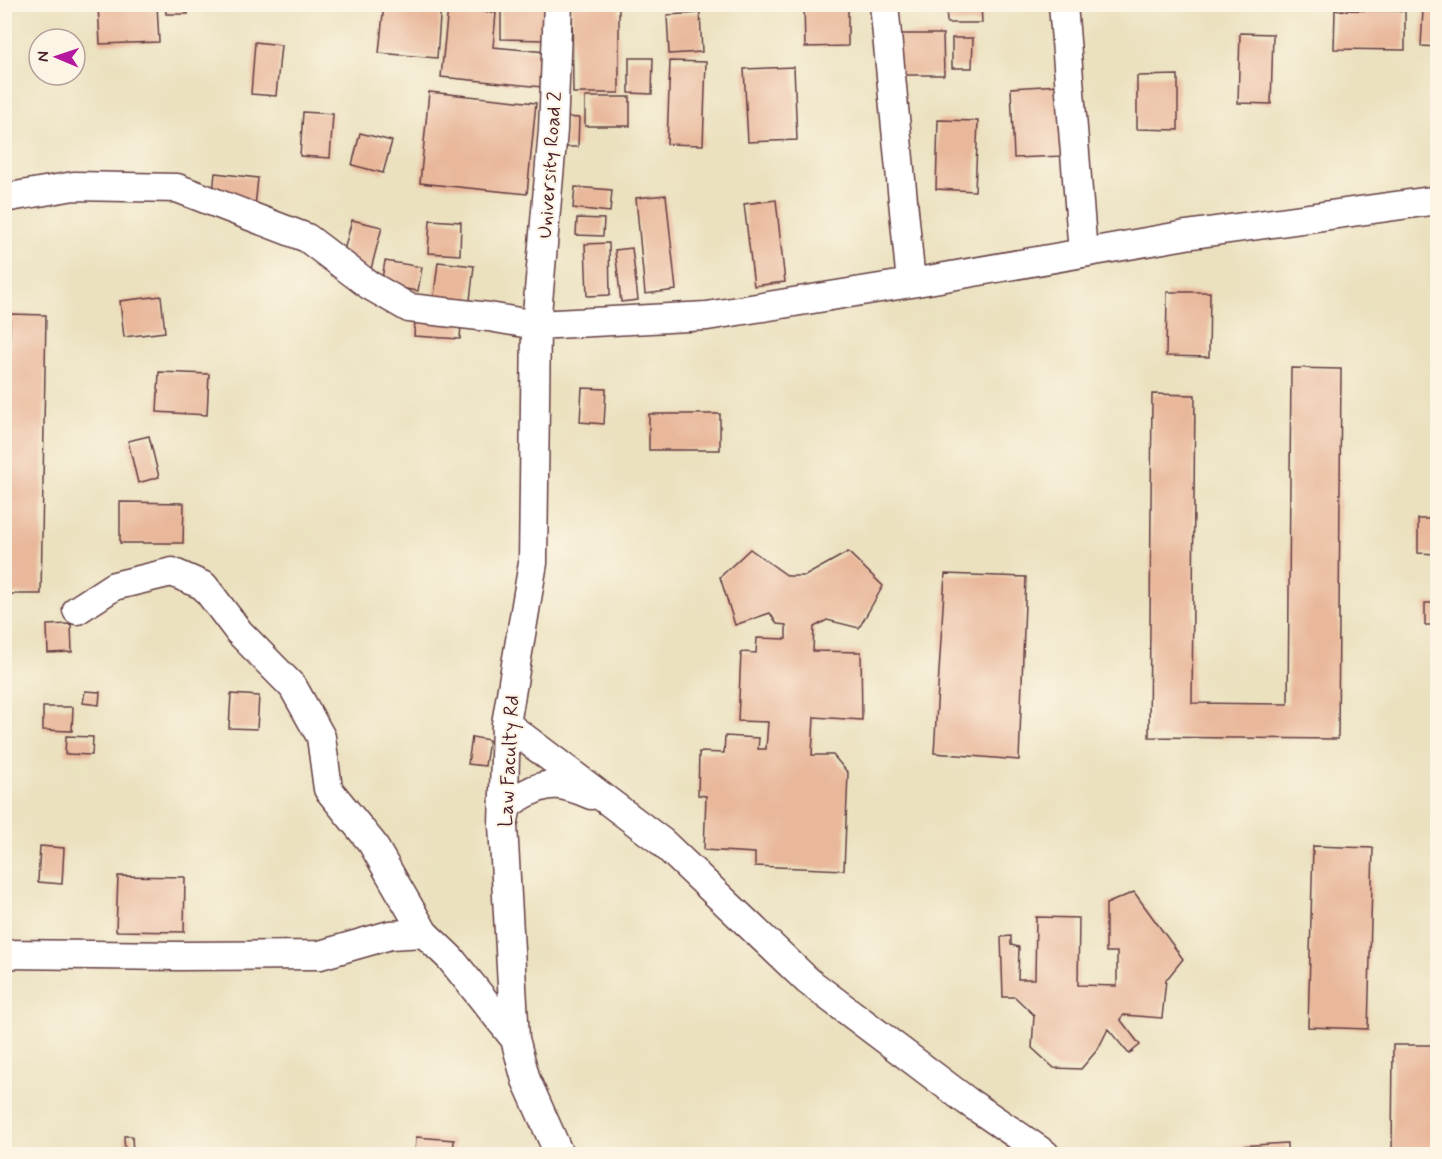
<svg xmlns="http://www.w3.org/2000/svg" width="1442" height="1159" font-family="Mynerve,sans-serif">
<style>
.building{fill:#e9b89b}
.lines{fill:none;stroke-linecap:round;stroke-linejoin:round}
.minor-casing{stroke:#623c41;stroke-width:31}
.minor{stroke:#fff;stroke-width:28}
.labels{text-anchor:middle;stroke-width:4.5;stroke-linejoin:round;paint-order:stroke}
.street-label{font-size:20px;fill:#4a1f2b;stroke:#fcf5e5}
</style>
<rect width="100%" height="100%" fill="#fcf5e5"/>
<filter id="ink" filterUnits="userSpaceOnUse"><feTurbulence type="fractalNoise" baseFrequency=".0167" numOctaves="2"/><feDisplacementMap in="SourceGraphic" scale="12" xChannelSelector="R" yChannelSelector="G"/><feConvolveMatrix kernelMatrix="1 2 1 2 8 2 1 2 1" color-interpolation-filters="sRGB"/></filter>
<filter id="wash" filterUnits="userSpaceOnUse"><feTurbulence type="fractalNoise" baseFrequency=".008" numOctaves="4" result="noise"/><feDisplacementMap in="SourceGraphic" scale="24" xChannelSelector="R" yChannelSelector="G"/><feGaussianBlur stdDeviation="1.35" result="paint"/><feColorMatrix in="noise" values="0 0 0 0 0 0 0 0 0 0 0 0 0 0 0 0 0 1.4 0 .05"/><feComposite in="paint" operator="in"/></filter>
<g filter="url(#wash)">
<rect width="100%" height="100%" fill="#ebe1bf"/>
<g id="blocks">
<path class="building" d="M98,4H157L159,42L100,44Z
M165,4H187L188,14H166Z
M384,4H441L437,58L379,53Z
M501,4H545V40L501,39Z
M572,4H619V93H573Z
M804,4H848V46L805,47Z
M946,4H981L982,23H947Z
M448,8L496,13L493,47L546,52L542,87L441,77Z
M1335,10L1405,11V50L1334,49Z
M1423,11L1438,12V47L1421,46Z
M700,13L702,52L669,54L667,15Z
M1240,33L1273,34L1271,104L1238,103Z
M894,34H943L944,75H894Z
M952,38H973L972,68H952Z
M255,42L281,45L276,96L251,94Z
M629,58H653L652,94L629,93Z
M670,61L706,62L703,145L667,144Z
M794,67L797,140L748,142L744,69Z
M1178,75V130L1137,129V76Z
M1059,85L1062,156L1014,158L1011,88Z
M429,92L536,103L527,194L420,183Z
M585,97H630V126H585Z
M303,112L333,114L330,158L300,156Z
M566,117L579,118L578,147H565Z
M938,120L978,121L975,191L936,189Z
M360,133L392,141L383,173L352,165Z
M215,173L258,178L255,207L212,202Z
M575,187L612,190L610,212L573,208Z
M666,195L676,290L645,294L636,198Z
M776,200L785,282L754,286L744,204Z
M577,218L604,219L603,236L576,235Z
M352,220L382,227L371,269L341,262Z
M430,220L461,222L460,255L428,253Z
M609,243L610,295L587,296L585,244Z
M632,248L638,300L621,302L615,250Z
M385,261L422,267L418,291L381,285Z
M438,262L474,266L469,309L433,304Z
M1167,292H1210L1209,357L1166,356Z
M161,296L165,332L124,337L120,301Z
M10,314L46,315L41,594H5Z
M415,320L461,324L460,339L414,336Z
M1291,368L1341,369L1338,739L1149,737L1152,394L1195,395L1192,703L1288,704Z
M159,372L209,374L207,415L157,412Z
M582,388L606,389L604,424L580,422Z
M649,414H720V450H649Z
M149,436L159,477L138,483L128,441Z
M120,502L184,503L183,543H120Z
M1418,519H1437V554L1418,553Z
M750,549L788,576H805L848,552L883,586L859,628L827,620L814,627L813,651L861,652L862,720L814,717L812,755H833L848,773L844,870L755,866V853L704,850L706,796L698,795L699,752L724,753L725,736L759,738L758,749H766L768,722L738,721L741,652L756,653L757,638L786,639V625L777,624L770,613L735,625L720,577Z
M945,574L1026,577L1019,760L934,753Z
M1425,603H1438V625H1425Z
M71,624L72,652L48,653L47,625Z
M85,691L100,692L99,705L83,703Z
M231,694L259,696L257,729L229,728Z
M43,707H73L72,731L43,730Z
M66,736L93,737L92,755L65,754Z
M472,737L489,740L485,766L468,764Z
M40,846L64,848L62,884L38,882Z
M1313,846L1373,848L1368,1029L1308,1027Z
M118,876L185,877L184,932L116,931Z
M1134,892L1183,959L1166,980L1162,1018L1124,1015L1120,1019L1140,1045L1129,1054L1108,1029L1098,1049L1081,1069L1054,1068L1032,1048L1034,1015L1015,997H1003L1001,937L1011,936V945L1019,947L1018,979H1035L1036,917L1079,918L1078,985L1117,986V952H1106V904Z
M1393,1045H1438V1154H1392Z
M124,1136H132L133,1154H125Z
M416,1137L454,1140L453,1154H415Z
M1287,1143V1154H1207V1148Z"/>
</g>
</g>
<g filter="url(#ink)">
<use href="#blocks" fill-opacity="0" stroke="#623c41" stroke-width="1.5"/>
<g class="lines">
<defs>
<path id="minor" d="M558,4L553,130L536,325L533,563L506,724L503,825L515,1039L526,1080L559,1154
M884,4L911,283
M1063,4L1083,253
M4,198L74,186L177,188L307,238L369,285L409,308L489,317L536,325L707,316L911,283L1186,235L1438,200
M77,610L114,586L172,572L204,586L239,632L293,687L321,737L328,789L372,843L424,933
M506,724L662,842L808,981L967,1101L1045,1154
M503,825C505,819 505,811 508,806C511,801 518,798 523,795C550,780 563,783 591,795
M4,954L179,956L320,955L390,935L424,933L450,958L515,1039"/>
</defs>
<use href="#minor" class="minor-casing"/>
<use href="#minor" class="minor"/>
</g>
</g>
<g class="labels">
<g class="street-label">
<text transform="translate(549 165) rotate(-86)" y="7">University Road 2</text>
<text transform="translate(508 761) rotate(-87)" y="7">Law Faculty Rd</text>
</g>
</g>
<rect width="1442" height="1159" fill="none" stroke="#fcf5e5" stroke-width="24"/>
<g transform="translate(57 57) rotate(272)"><circle r="28" fill="#fcf5e5" stroke="#b59f9b" stroke-width="1.5"/>
<path d="M0-4.5L10 22L0 15L-10 22Z" fill="#b5179e"/>
<text y="-9" font-size="16" font-weight="bold" text-anchor="middle" fill="#4a1f2b">N</text>
</g>
</svg>
